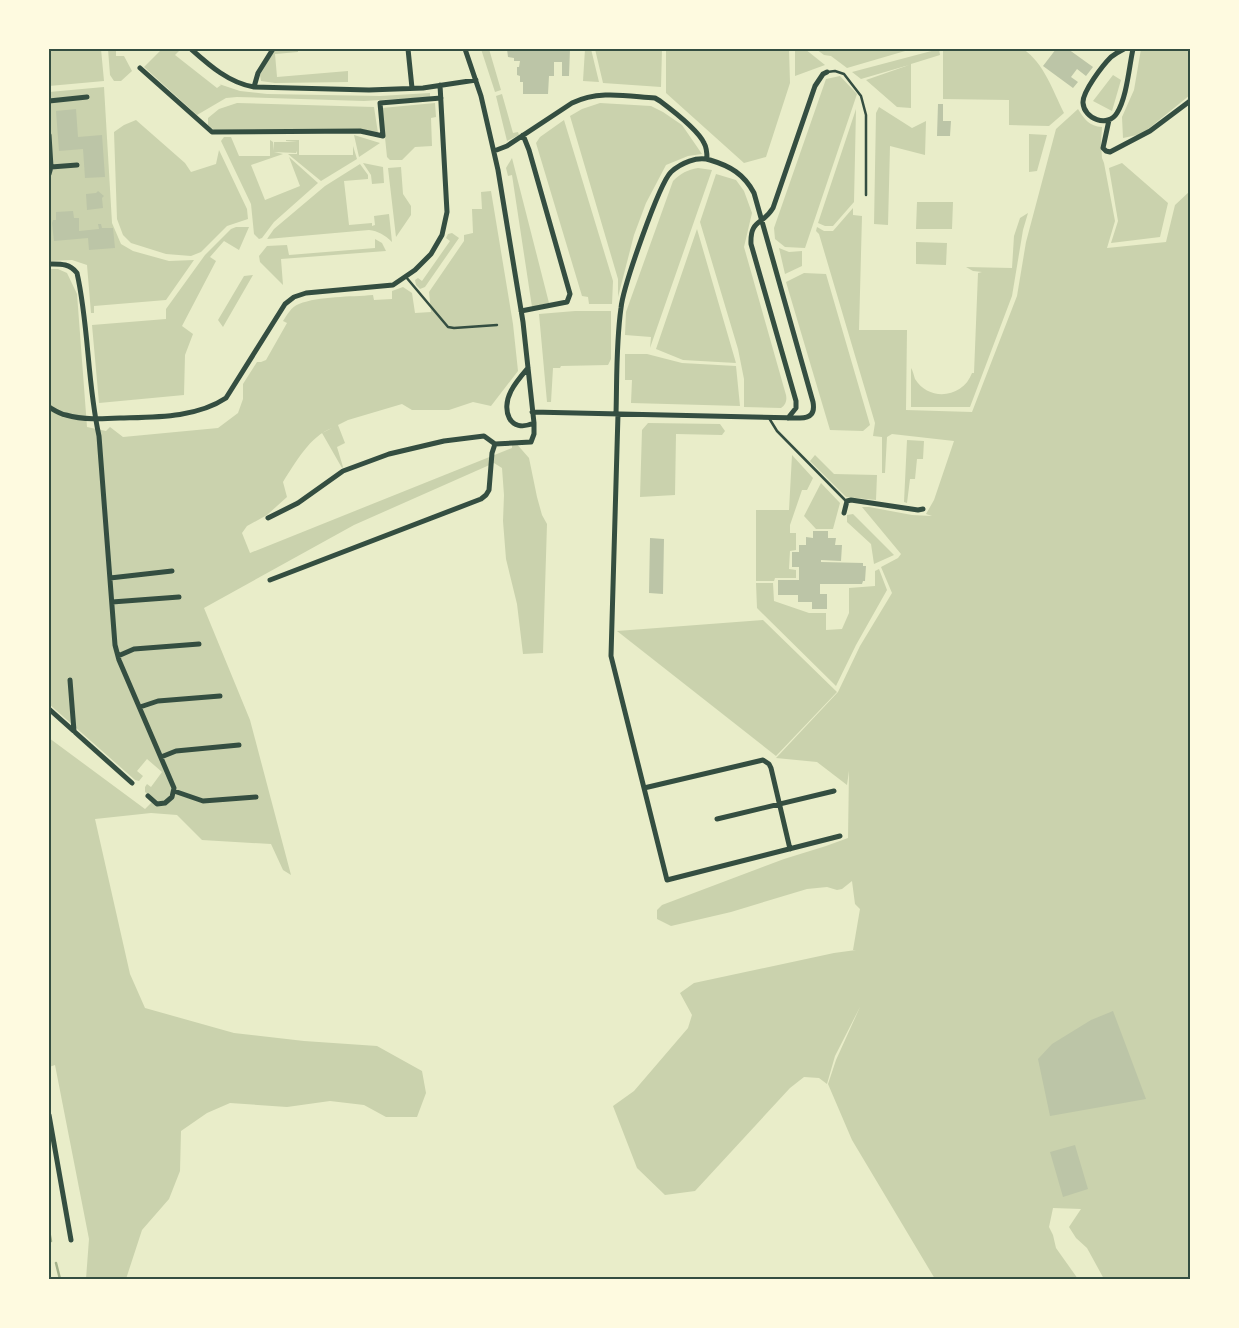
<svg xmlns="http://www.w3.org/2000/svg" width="1239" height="1328" font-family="'Open Sans',sans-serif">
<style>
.green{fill:#cad2ad}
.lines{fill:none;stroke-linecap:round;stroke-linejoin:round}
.stream{stroke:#a3b18a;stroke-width:2.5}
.building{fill:#bcc5a7}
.service{stroke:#344e41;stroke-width:2.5}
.minor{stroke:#344e41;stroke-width:5}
.neatline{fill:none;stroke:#344e41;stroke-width:2}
</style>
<rect width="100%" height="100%" fill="#e9edc9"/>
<path class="green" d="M49,49H101L104,81L49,86Z
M108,49H116V56H124L132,71L121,81H114L110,75Z
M162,49H177L179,51L175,55L217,88L221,85L219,84L240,91L267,94L380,96L430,93V97L364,101L237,97L226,98L197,115L144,67Z
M265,49H298V52L275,54L277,77L348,71V82L275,83L261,81L260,75L274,51H269Z
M481,49H489L501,90L495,92Z
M585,49H591L599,82L583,81Z
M595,49H662L661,87L603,83Z
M666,49H789L790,83L766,157L744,163L666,93Z
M795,49H805L825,65L795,76Z
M816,49H912L847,68L831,56L824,55Z
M939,49L940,55L911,64V108L897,107L866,80L909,65L861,79L852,72Z
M943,49H1023C1044,63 1053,91 1064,113L1049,126L1009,125V100L943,99Z
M1141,49H1190V95L1142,134L1123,138L1122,117L1134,90Z
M1113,75L1121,80L1112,111L1093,101Z
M840,76L857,94L805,248L785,247L775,239L774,228L826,79Z
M104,87L112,223L121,244L133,251L169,261L194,260L166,300L94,306V313H91L87,265L72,260L49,261V92Z
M502,94L513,133L518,132L519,135L507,141L496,96Z
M237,103L374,107L378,133L214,130L208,125V118L219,109Z
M435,103L436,117L431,118L432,146L415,147L402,160H390L387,157L382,108Z
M600,103L651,106L663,112L682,125L702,154L688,156L666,165L646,203L634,235L618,297V279L570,116L582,109Z
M879,107L912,128L926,121L925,155L890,146L888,225L874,224L876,113Z
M856,109L854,202L833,226H825L818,223Z
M1078,109C1085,120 1089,126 1102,127L1101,143L1102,158L1104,163L1115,221L1107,248L1166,242L1175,205L1190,191V1279H1104L1087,1248L1076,1238L1069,1227L1081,1209L1053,1208L1049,1227L1053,1235L1056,1248L1078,1279H935L852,1140L828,1084L836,1060L860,1007L835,1056L827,1084L819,1078L804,1077L790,1088L695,1191L665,1195L637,1168L613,1106L634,1091L688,1028L692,1015L680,993L694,983L834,953L856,950H853L860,909L855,904L852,881L842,889L837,890L827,887L807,889L731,912L671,926L657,919V910L662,905L784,859L826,846L848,838L849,771L847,785L817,762L776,758L838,692L860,646L892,593L881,567L898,558L901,554L862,507H869L912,515L932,516L926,514L934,500L954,441L892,434L887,437L885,473H882V437L873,436L875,423L819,234L816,231L817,227L824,231H833L853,208V215L862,216L859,330H907L906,410L972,412L1017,296L1026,242L1056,129Z
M136,120L185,163L191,172L216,164L219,150L247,209L248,219L227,226L201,252L191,256L166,254L131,243L123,235L117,219L114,132L124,125Z
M564,120L613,281L612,304H589L588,297L582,296L536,143L540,137Z
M1029,134L1047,135L1037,171L1029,172Z
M354,135L380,143L359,157Z
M224,137H231L239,156H270V140L273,142V151L274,142H297L286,141V140H299V155H353V146L357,159L321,181L288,154H297V151L296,153L274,152L283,154L251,165L265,200L300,186L289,157L318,183L274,222L262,238L259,239L254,234L251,204L221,141Z
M512,158L549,303L532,307L512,175L508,176L506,168Z
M363,163L383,167L384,183L372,184L371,175Z
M1122,163L1168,203L1160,237L1111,243L1118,221L1109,168Z
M360,164L368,175V179L344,181L349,225L372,223V226L375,225L374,216L389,214L392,242C385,235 378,231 369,230L267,239L274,229L325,186Z
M401,167L403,194L411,206V215L396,237L388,168Z
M698,168L712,170L650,348L651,337L625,335L626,312L673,181C681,173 687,170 698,168Z
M716,174L736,180L744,191L752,213L744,247L786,395C787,400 786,405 781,408L744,407V379L738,349L700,222Z
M491,191L513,324L518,371L491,406L473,402L449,410H412L402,404L348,420L338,425L345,443L337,447L343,467L342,468L322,433L332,428C310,436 295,463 283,482L287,497L267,515L247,526L242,533L250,553L512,448V444L515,442L529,458L537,497L542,515L547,524L543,653L523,654L517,604L506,559L503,521L504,495L502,468L494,463L354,525L204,608L250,720L291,875L283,870L271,844L202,840L177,815L151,813L95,819L130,974L145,1008L234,1033L304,1041L377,1046L422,1071L426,1093L417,1117H386L364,1105L330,1101L287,1107L230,1103L207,1113L181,1131L180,1171L169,1199L142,1230L126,1279H86L89,1239L55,1065L49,1067V738L145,809L154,800L145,792V787L147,784L151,787L162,772L147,759L137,771L143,776L139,781L135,780L49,704V269H58L67,273L77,294L87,427L106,431L110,427L123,437L218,428L238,413L243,399V384L257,362H261L266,360L287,323L283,321C287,315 291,307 299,304C319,296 351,297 373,295L374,300L392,299V291L403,287L412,293L415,313L431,312L429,292L464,241V235L473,233L472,209H482L481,192Z
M917,202H953L952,229H916Z
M1028,213L1023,230L1012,296L970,407H911V368C913,371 914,376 915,379C929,402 963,398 972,373H974L978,273L982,272L973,271L966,267L1012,268L1014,236L1020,218Z
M236,227H249L239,250L224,241L210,257L216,261L182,326L193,334L185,355L184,395L99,403L92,325L166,319V309L205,255L231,229Z
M697,229L736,363L683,360L656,349Z
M452,233L459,238L425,287L420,289L416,285L415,280L418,278L422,281L450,241L446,238L448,234Z
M375,239L382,243L386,251L281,259L283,285L260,262L259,256L267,246L287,245L289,255L375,248Z
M916,242L947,243L946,265L916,264Z
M779,248L789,252L802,251V266L785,274Z
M804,273L826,274L870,425L863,431L830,430L786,282Z
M253,275L223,327L218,320L244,276Z
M575,311H611V359L608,365L561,366L560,368H553L551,402H547L539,314Z
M625,354H647L682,363L736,366L740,406L631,403L632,380H625Z
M648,423L720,424L725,431L722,435L676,434L675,495L640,497L642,430Z
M907,440L924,441L923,459H917L915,479H910L907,503L904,502Z
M792,455L813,478L807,490H802L790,525V533H796V550L790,551L789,569L796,570V578H775L774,581H756V510H789Z
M815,455L834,474L877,475L876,500L846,497L810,461Z
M821,483L840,503L833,529H816L804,516Z
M853,514L894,555L874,564L871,544L847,522V515Z
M879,569L887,590L856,645L836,686L757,608L756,583H773L774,601L809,613H826V630L842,629L849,613V588L875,586V571Z
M763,620L837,692L776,756L617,631Z"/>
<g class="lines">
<path class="stream" d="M49,1231L51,1241
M56,1263L60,1279"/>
</g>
<path class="building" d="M507,49H570L569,76H562V62H554V76H549L548,94H523V82H520V76L517,75V67H519L520,61H514V58L508,57Z
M1056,49H1068L1093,67L1086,76L1077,69L1071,77L1078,82L1073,88L1043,66Z
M938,104H943V121H951L950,136H937Z
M76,109L78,137L102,135L105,177L85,178L83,149L59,151L56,111Z
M98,191L104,196L102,198L103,208L87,210L86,194L96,193Z
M73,211L74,218H79V231L99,229L98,224H101L102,228H113L115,248L89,250L88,238L54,241L52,223L53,220H56V212Z
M813,531H828V538H836L835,545H842L841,561L821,560V562L863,563V566H866L865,581H863L862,584H820V594H827V609H812V602H798V595H778V580H799V567H792V552H799V545H806V537L813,538Z
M650,538L664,539L663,594L649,593Z
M1113,1011L1146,1099L1050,1116L1038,1059L1052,1044L1091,1020Z
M1075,1145L1088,1189L1063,1197L1050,1152Z"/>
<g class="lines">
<path class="service" d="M827,72L835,71L844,74L861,96L866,115V195
M406,277L448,327L454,328L497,325
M769,418L777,431L846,501"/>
<path class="minor" d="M191,49C209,65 229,83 254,87L369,90L423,88L476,80
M408,49L412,88
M1124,49C1120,51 1115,54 1111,57C1103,65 1082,92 1083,103C1084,119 1108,128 1117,113C1127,97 1129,67 1133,49
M140,68L212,132L360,131L383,136L380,103L441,98
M254,87L258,73L273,49
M49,101L87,97
M1109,120L1103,148L1106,151L1110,152L1150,131L1190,101
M49,135L51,167L49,174
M494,151L507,146L572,103C599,90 626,96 655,98L660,101C672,110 698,130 704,143C707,148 707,153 707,159
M51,167L77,165
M49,264C60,264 69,263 77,273C89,326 87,382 99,436L115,645L119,660L174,788L172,797L165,803L157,804L148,796
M521,311L567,302L570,294L529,150L523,135
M528,368C522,375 515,383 511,391C501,410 509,434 534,423
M49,407C54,410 60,414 66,415C83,420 103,419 120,418C155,417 196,418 226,398L285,304L294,297L306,293L393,285L415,270L431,254L442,235L447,212L440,85
M532,412L800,418C811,418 815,413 813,402L754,193C744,174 730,166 710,160C697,156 681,163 671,172C659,184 623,287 621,308C616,343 617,379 616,414
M618,414L611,656L667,880L840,836
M788,418L796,408V401L751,244C750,219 762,226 773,208L815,86L823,74L827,72
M844,513L847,501L851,500L918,510L923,509
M268,518L298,503L343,471L389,454L444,441L484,436L495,444L531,442L534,434V423L523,322L498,170L481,96L465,49
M110,578L172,571
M270,580L481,499L486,495L489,490L492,453L495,444
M112,602L179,597
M118,656L134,649L199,644
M70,680L74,731
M140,707L158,701L220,696
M49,709L132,783
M161,757L176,751L239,745
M644,788L763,760L769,764L771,768L790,849
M174,791L203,801L256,797
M717,819L834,791
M49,1115L71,1240"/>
</g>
<rect width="1239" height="1328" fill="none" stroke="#fefae0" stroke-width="100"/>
<rect x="50" y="50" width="1139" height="1228" class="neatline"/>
</svg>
